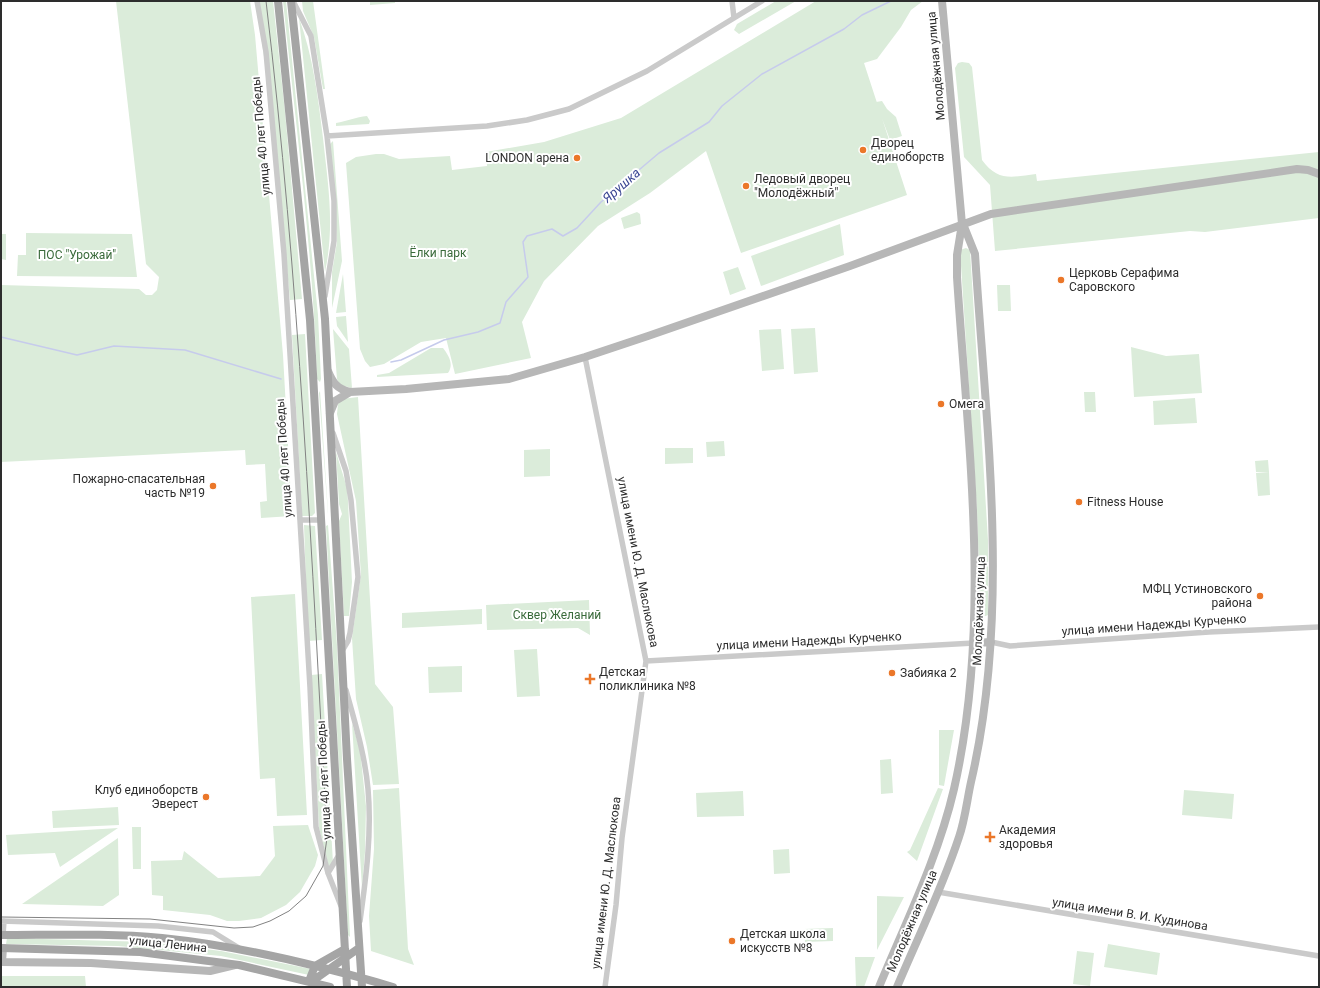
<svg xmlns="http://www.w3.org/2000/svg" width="1320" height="988" font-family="Roboto,sans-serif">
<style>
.green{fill:#dbecda}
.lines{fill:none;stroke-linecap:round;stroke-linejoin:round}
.stream{stroke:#c6cbec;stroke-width:1.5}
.street{stroke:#cacaca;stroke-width:5.5}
.secondary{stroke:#b7b7b7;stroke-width:8}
.primary{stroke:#a5a5a5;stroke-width:8}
.tram{stroke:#828282;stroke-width:1}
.poi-dot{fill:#eb7729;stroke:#fff;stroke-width:1.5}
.labels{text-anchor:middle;stroke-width:4;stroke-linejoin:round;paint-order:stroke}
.street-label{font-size:12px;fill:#2d2d2d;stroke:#fff}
.poi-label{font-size:12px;fill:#2d2d2d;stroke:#fff;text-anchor:start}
.park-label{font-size:12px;fill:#396a3a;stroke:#fff}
.water-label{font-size:13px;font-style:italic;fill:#394592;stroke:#fff}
</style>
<rect width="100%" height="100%" fill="#fff"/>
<path class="green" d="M116,1H250L255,35L283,355L292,516L261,518L260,502L267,501L265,464L246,465L245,450L1,462V285L139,289L146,295H152L157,290L159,277L146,264Z
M256,1H273L285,112L302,299L290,300L272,112Z
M283,1H286L318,315L321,379L320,382L317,379C313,253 296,127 283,1Z
M302,1H313L325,89H323L314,37L303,11Z
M370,1H395V3L370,5Z
M776,1H796L739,34L734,30L737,24Z
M816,1H923L911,10L901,27L877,59L864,63L907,195L741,253L706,151L650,193L598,226L544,281L522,322L531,358L455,374L446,338L421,342L384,364L370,367L365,361L360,349L346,163L356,157L376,154H384L399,159L450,156L452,170L487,166L486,152L544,142L621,118Z
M299,18C313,56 318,97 323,138C328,185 335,225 325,272Z
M962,62L969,63L972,67L982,160C998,182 1012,177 1036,174L1037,181L1319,152V218L1205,232L1190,231L995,251L990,185L964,157L955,68L958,63Z
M882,101L887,109L896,117L902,136L890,140L876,102Z
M367,116L370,121L369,124L336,126V123C347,121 356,117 367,116Z
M333,141L342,261L332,308V272L337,242L330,144Z
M637,212L640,214L641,224L624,229L621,218Z
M840,224L844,255L761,286L751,256Z
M26,233L132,234L137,277L17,276L18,255H26Z
M1,234H6V260L1,259Z
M966,248L970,250L988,540V615L983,617L979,613V568L977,510L960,250Z
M738,267L746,289L730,295L723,272Z
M343,274L346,312L336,313Z
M997,285H1010L1011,311H998Z
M346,316L348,342L337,326L336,317Z
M815,328L818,372L794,374L791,329Z
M333,329L349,349L352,388L340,385L337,379Z
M781,329L784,369L762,371L759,330Z
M305,334L315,513L312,516H302L292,335Z
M1131,347L1166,356L1199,354L1202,393L1134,397Z
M431,348H443C449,356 454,364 448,373L377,377V375L389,373Z
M320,391L328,512V514L319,393Z
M1084,392H1095L1096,412H1085Z
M358,397L375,684L393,707L399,784L373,785L367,747L356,699L352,638L361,575L356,501L337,414L338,404L342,399Z
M1195,398L1197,423L1154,425L1153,401Z
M724,441L725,456L707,457L706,442Z
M665,448H693V463L665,464Z
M550,449V476L524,477V450Z
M336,452L347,488L348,501L352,582L349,616H344L339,521L342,514L339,504Z
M1268,460L1269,472H1256L1255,461Z
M1269,472L1270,495L1258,496L1256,473Z
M304,525L315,526L322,640L308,641Z
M328,525L337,645L350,937L348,935L326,526Z
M295,594L307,815L277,816L275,778L260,779L251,597Z
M589,600L590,635L578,628L487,630L486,605Z
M482,609V624L402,628V613Z
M537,649L540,696L517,697L514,650Z
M462,666V692L429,693L428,667Z
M322,674L333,863L329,868L319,828L311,675Z
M352,723L360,750L366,806L365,852L362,888Z
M939,730H954L944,786L939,785Z
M891,759L893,793L881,794L880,760Z
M399,788L408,949L414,965L371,951L369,916L374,849L373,790Z
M938,788L943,789L917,861L907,852L910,850Z
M1184,790L1234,794L1232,819L1182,815Z
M743,791L744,816L697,817L696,793Z
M118,807L119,825L53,828L52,811Z
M308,825L318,855L315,866L300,892L286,905L261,918L239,921H227L210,915L163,910V896L152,895L151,861L182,860L184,851L218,878L260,876L275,856L273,826Z
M132,827H141V869H133Z
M118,828L60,867L55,853L8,855L6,835Z
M118,838L119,895L103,906L22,904Z
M789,849L790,873L774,874L773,850Z
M877,896L904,897L877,950Z
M833,928V941L805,942L804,929Z
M7,938L149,942L221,951L311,969L309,975L221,956L118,946L6,944Z
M1108,944L1160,953L1157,975L1104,967Z
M1077,951L1094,953L1090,986L1073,984Z
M855,957H875L864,987H856Z
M1,976H85L86,987H1Z"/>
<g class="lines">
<path class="stream" d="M1,337L77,355L114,346L185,350L281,379
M391,362L401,360L444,340L478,332L500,323L506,302L528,277L523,242L527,236L552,229L563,236L577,228L601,202L659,153L709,122L722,106L762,74L844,29L862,15L891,1"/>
<path class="street" d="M257,1L266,52L284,254L310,687L316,827L328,873L341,906
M293,1L311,36L327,136L334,201V241L325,296
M732,1L734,18
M327,136L487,126L527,120L569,109L647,71L762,1
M585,357L646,661L622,838L616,905L605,987
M333,433L346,471L351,500L358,577L350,633L348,641L342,651
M300,520H322
M991,642L1010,646L1209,632L1319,627
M646,661L974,643
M346,690C355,723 365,755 368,789C372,833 366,878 360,921
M328,873L339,855
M938,892L1319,956
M1,921L158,926L213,932L239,948
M3,935L4,921"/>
<path class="secondary" d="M328,371C333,383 337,389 350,392L406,389L509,379L585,357L648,336L850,266L991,214L1297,169L1308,170L1319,174
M330,413L335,401L350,392
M974,643L991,642
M1,962L91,963L210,971L235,965
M2,962L3,948
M879,987C906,922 938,858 954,789C992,622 968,447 957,277V255L962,224L942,1
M897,987C918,937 942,889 959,837C965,820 967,800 971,782C1011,610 986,428 975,254L963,224"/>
<path class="primary" d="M278,1L310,320L347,987
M291,1L325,319L347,759L362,987
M1,935C54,935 109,933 162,938C241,946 318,965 393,987
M1,948L140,952L239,965L330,987
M309,981L315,966L345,949
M311,982L359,948"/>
<path class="tram" d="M1,917L150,919L234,928L253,927L270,921L289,911L306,896L323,866L327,838C312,559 299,279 266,1"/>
</g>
<g class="poi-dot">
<circle cx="863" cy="150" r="4"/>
<circle cx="577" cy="158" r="4"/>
<circle cx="746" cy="186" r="4"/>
<circle cx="1061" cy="280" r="4"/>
<circle cx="941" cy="404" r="4"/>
<circle cx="213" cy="486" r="4"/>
<circle cx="1079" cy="502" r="4"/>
<circle cx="1260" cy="596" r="4"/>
<circle cx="892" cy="673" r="4"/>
<path d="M588 673h4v4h4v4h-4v4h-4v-4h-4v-4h4z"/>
<circle cx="206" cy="797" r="4"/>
<path d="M988 831h4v4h4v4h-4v4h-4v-4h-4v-4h4z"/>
<circle cx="732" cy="941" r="4"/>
</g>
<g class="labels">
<g class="street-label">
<text transform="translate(936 66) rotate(-95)" y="4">Молодёжная улица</text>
<text transform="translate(261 136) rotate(-95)" y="4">улица 40 лет Победы</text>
<text transform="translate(284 458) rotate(-94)" y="4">улица 40 лет Победы</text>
<text transform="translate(638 562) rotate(79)" y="4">улица имени Ю. Д. Маслюкова</text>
<text transform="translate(979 611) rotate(-88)" y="4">Молодёжная улица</text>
<text transform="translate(1154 625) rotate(-4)" y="4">улица имени Надежды Курченко</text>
<text transform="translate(809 641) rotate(-3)" y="4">улица имени Надежды Курченко</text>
<text transform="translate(324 780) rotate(-93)" y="4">улица 40 лет Победы</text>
<text transform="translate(606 883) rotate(-83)" y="4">улица имени Ю. Д. Маслюкова</text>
<text transform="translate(1130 914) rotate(9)" y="4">улица имени В. И. Кудинова</text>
<text transform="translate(912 921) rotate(-67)" y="4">Молодёжная улица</text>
<text transform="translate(168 944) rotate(6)" y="4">улица Ленина</text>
</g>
<g class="poi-label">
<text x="871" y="147">Дворец<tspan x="871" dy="14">единоборств</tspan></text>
<text x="569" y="162" text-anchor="end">LONDON арена</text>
<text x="754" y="183">Ледовый дворец<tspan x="754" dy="14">"Молодёжный"</tspan></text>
<text x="1069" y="277">Церковь Серафима<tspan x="1069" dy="14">Саровского</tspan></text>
<text x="949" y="408">Омега</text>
<text x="205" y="483" text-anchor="end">Пожарно-спасательная<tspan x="205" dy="14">часть №19</tspan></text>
<text x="1087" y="506">Fitness House</text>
<text x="1252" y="593" text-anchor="end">МФЦ Устиновского<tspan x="1252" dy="14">района</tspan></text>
<text x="599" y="676">Детская<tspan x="599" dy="14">поликлиника №8</tspan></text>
<text x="900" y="677">Забияка 2</text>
<text x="198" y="794" text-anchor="end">Клуб единоборств<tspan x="198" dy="14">Эверест</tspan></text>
<text x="999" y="834">Академия<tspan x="999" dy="14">здоровья</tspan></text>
<text x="740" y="938">Детская школа<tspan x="740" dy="14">искусств №8</tspan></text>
</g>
<g class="park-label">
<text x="438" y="257">Ёлки парк</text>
<text x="77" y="259">ПОС "Урожай"</text>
<text x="557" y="619">Сквер Желаний</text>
</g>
<g class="water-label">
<text transform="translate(621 185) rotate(-41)" y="5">Ярушка</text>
</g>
</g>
<rect width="1320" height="988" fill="none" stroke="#2d2d2d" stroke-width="4"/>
</svg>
